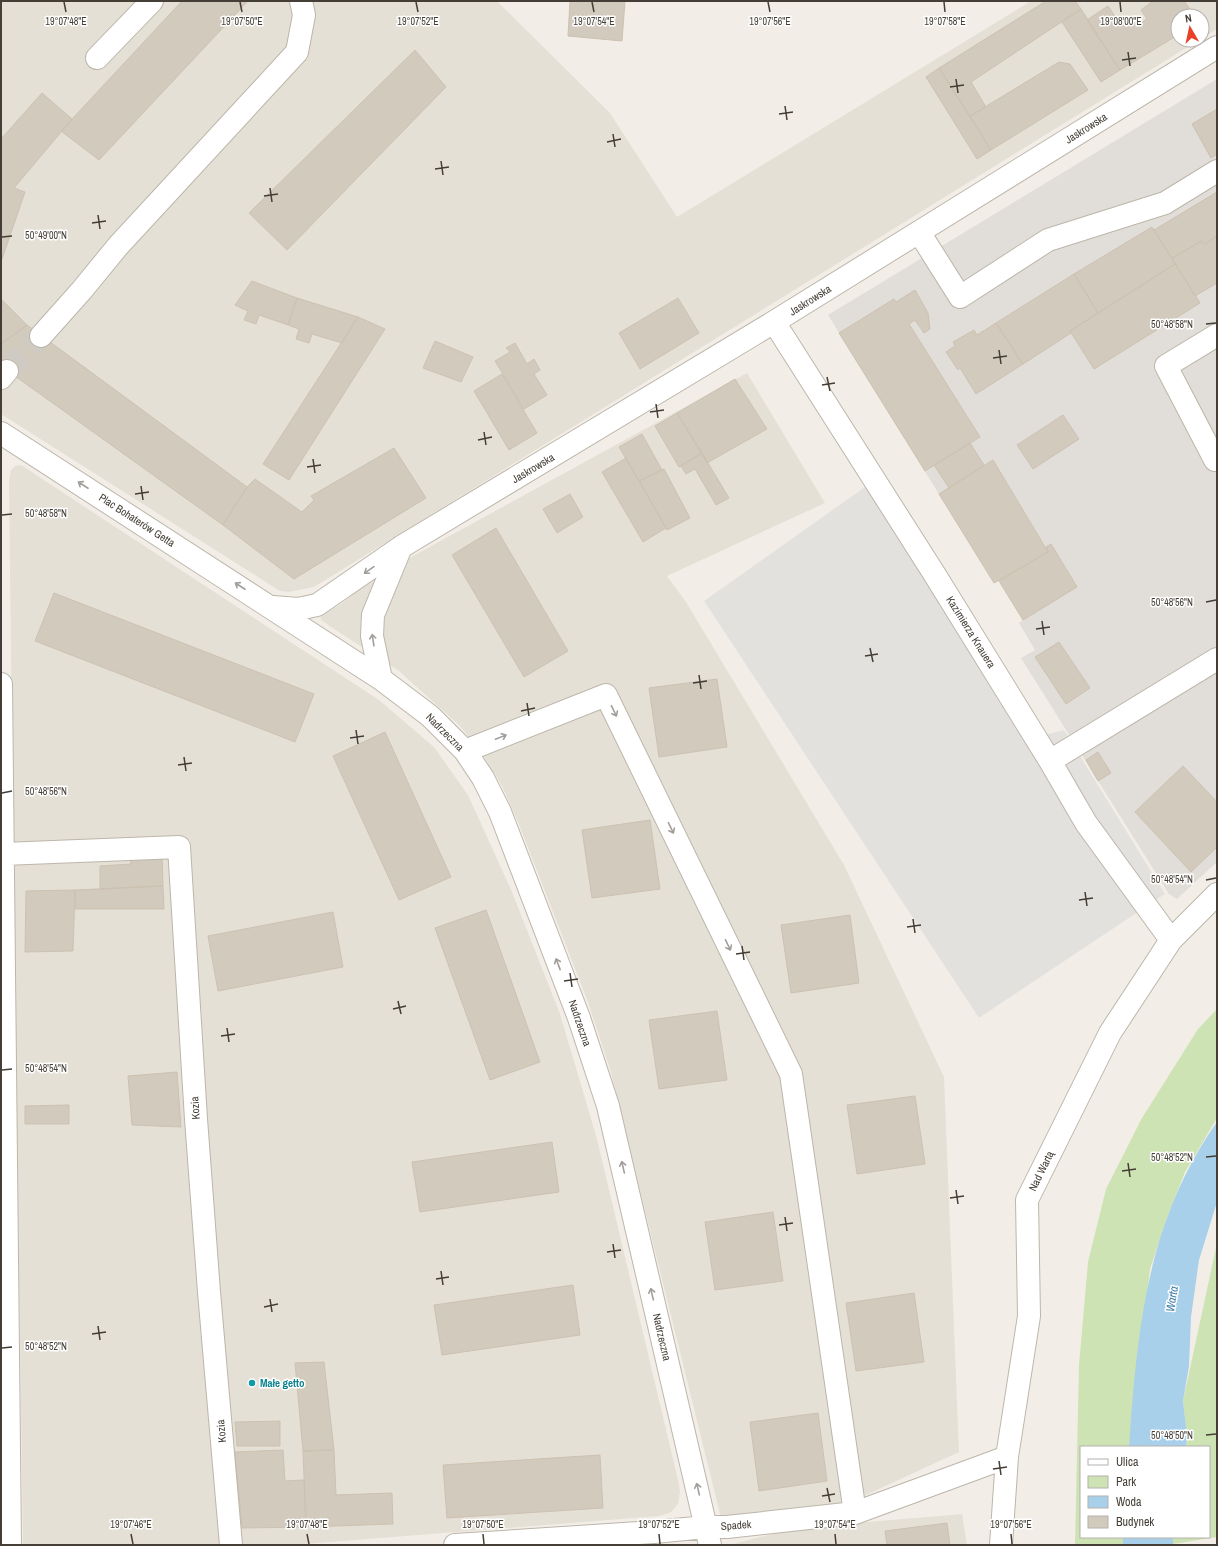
<svg xmlns="http://www.w3.org/2000/svg" width="1218" height="1546" font-family="'Archivo Narrow',sans-serif">
<style>
.residential{fill:#e5e0d5}
.industrial{fill:#e1ddd8}
.green{fill:#cee3b3}
.parking{fill:#e3e1de}
.water{fill:#a8d0ea}
.building{fill:#d2cabd;stroke:#cdc1b1}
.lines{fill:none;stroke-linecap:round;stroke-linejoin:round}
.minor-tunnel{stroke:#cfcbc4;stroke-width:22;stroke-dasharray:22 11;stroke-linecap:butt}
.minor-casing{stroke:#bcb6aa;stroke-width:24}
.minor{stroke:#fff;stroke-width:22}
.oneway{stroke:#a29e9a}
.ticks{fill:none;stroke:#443e36;stroke-width:1.5}
.culture-dot{fill:#0f9aa8;stroke:#fff;stroke-width:1.5}
.labels{text-anchor:middle;stroke-width:3;stroke-linejoin:round;paint-order:stroke}
.street-label{font-size:11px;fill:#443e36;stroke:#fff}
.culture-label{font-size:11px;font-weight:bold;fill:#0d838f;stroke:#fff;text-anchor:start}
.water-label{font-size:12px;font-style:italic;fill:#397aa7;stroke:#fff}
.ticks-label{font-size:10px;text-anchor:middle;fill:#443e36;stroke:#fff;stroke-width:3;stroke-linejoin:round;paint-order:stroke}
</style>
<rect width="100%" height="100%" fill="#f2eee7"/>
<path class="residential" d="M1,1H497L610,113L677,217L1031,1H1217V29L1202,38V16H1178V40H1199L314,587L289,592L280,591L1,414Z
M747,373L825,503L667,576L686,602L844,865L944,1077L959,1452L838,1508L722,1522L610,1069L588,1002L518,822L502,786L483,755L460,726L399,671L331,627L321,620V615L340,605L373,578Z
M21,465L379,700L434,747L468,795L512,892L560,1014L597,1139L678,1480L680,1491L678,1504L671,1512L660,1516L292,1545L240,1544L206,1156L190,840L18,846L13,838L9,481L11,470L15,466Z
M170,854L222,1545H23L13,864Z
M962,1514L967,1545H729L796,1528Z"/>
<path class="industrial" d="M1217,79V862L1177,899L1169,894L1021,658L1035,650L1019,623L1023,620L999,581L994,583L828,315Z"/>
<path class="green" d="M1217,1009V1118L1185,1172L1168,1215L1150,1269L1129,1447H1081V1537H1123V1545H1075L1079,1365L1088,1262L1106,1189L1142,1118L1198,1029Z
M1217,1243V1537L1173,1544V1537H1209V1447H1186L1187,1435L1183,1401Z"/>
<path class="parking" d="M865,487L1033,738L1064,730L1165,894L979,1018L704,601Z"/>
<path class="water" d="M1217,1122V1202L1199,1260L1191,1317L1189,1366L1183,1401L1187,1435L1186,1447H1129C1137,1330 1147,1221 1217,1122Z
M1123,1537H1173V1545H1123Z"/>
<path class="building" d="M182,1H248L99,160L61,131Z
M570,1H625L622,41L568,36Z
M1046,1H1075L1081,9L971,82L986,107L970,116L939,68Z
M1153,1H1184L1195,16H1178V35L1120,70L1087,20L1108,6L1121,25L1135,16L1140,24L1147,19L1141,10Z
M1081,9L1120,70L1101,82L1062,22Z
M415,50L446,87L287,250L249,213Z
M1059,62L1070,64L1088,90L991,150L970,116Z
M939,68L991,150L977,159L926,77Z
M42,93L72,119L14,188L25,192L1,262V139Z
M1217,109V154L1211,158L1192,124Z
M1217,192V236L1205,244L1202,241L1172,258L1154,230Z
M1152,227L1175,264L1098,313L1074,274Z
M1217,236V283L1195,296L1172,258L1202,241L1205,244Z
M1175,264L1200,303L1094,369L1070,331Z
M1074,274L1098,313L1070,331L1071,333L1023,364L996,323Z
M252,281L297,298L288,325L259,315L256,324L244,320L248,311L235,305Z
M915,290L928,313L930,329L924,333L915,320L909,324L980,437L925,471L839,333L894,299L896,302Z
M297,298L358,317L342,343L312,334L309,343L296,339L299,329L288,325Z
M678,298L699,333L640,369L619,333Z
M1,299L27,325L1,344Z
M358,317L385,329L289,480L263,464Z
M996,323L1023,364L976,394L960,368L958,370L946,352L955,346L953,342L974,330L977,335Z
M27,325L247,487L223,525L1,366V344Z
M435,341L473,357L461,382L423,368Z
M515,343L527,364L534,359L540,370L534,374L547,395L524,409L495,361L510,352L506,348Z
M502,374L537,433L509,450L474,391Z
M735,379L767,429L707,463L677,413Z
M677,413L702,453L679,467L655,426Z
M1063,415L1079,439L1033,469L1017,445Z
M642,434L662,470L639,481L619,447Z
M970,443L984,465L949,488L934,465Z
M394,448L426,498L294,579L223,525L247,487L255,479L302,512L314,500L311,496Z
M702,453L729,498L716,505L695,469L686,474L681,466Z
M626,458L666,528L643,542L602,472Z
M993,460L1048,552L994,583L939,494Z
M664,469L690,518L667,530L639,481Z
M570,494L583,517L557,533L543,509Z
M496,528L568,651L524,677L452,555Z
M1051,544L1077,587L1023,620L999,581L1048,552L1046,547Z
M54,593L314,694L295,742L35,641Z
M1059,642L1090,688L1066,704L1035,657Z
M717,679L727,747L659,757L649,688Z
M385,732L451,877L399,900L333,756Z
M1098,752L1111,773L1098,781L1086,760Z
M1183,766L1217,802V847L1191,872L1135,812Z
M650,820L660,889L592,898L582,830Z
M162,855L163,886L100,889V866L131,864L130,858Z
M163,886L164,909H75V890Z
M75,890L73,951L25,952L26,891Z
M486,910L540,1062L490,1080L435,928Z
M333,912L343,967L218,991L208,936Z
M850,915L859,983L791,993L781,925Z
M717,1011L727,1080L659,1089L649,1020Z
M177,1072L181,1127L132,1125L128,1076Z
M915,1096L925,1164L857,1174L847,1105Z
M69,1105V1124H25V1106Z
M552,1142L559,1192L420,1212L412,1162Z
M773,1212L783,1281L715,1290L705,1222Z
M573,1285L580,1335L442,1355L434,1305Z
M914,1293L924,1362L856,1371L846,1303Z
M324,1362L334,1450L303,1451L295,1363Z
M818,1413L827,1481L759,1491L750,1422Z
M280,1421V1446H237L235,1422Z
M283,1450L285,1481L304,1480L306,1527L242,1528L235,1452Z
M334,1450L336,1495L392,1493L393,1524L306,1527L303,1451Z
M600,1455L603,1508L447,1518L443,1465Z
M947,1523L950,1545H887L885,1531Z"/>
<g class="lines">
<path class="minor-tunnel" d="M7,371L41,336"/>
<defs>
<path id="minor" d="M97,58L152,1
M919,232L960,297L1048,240L1165,203L1217,171
M774,322L935,575L1050,761L1086,823L1171,940
M41,336L82,290L118,246L297,52L304,15L301,1
M1,378L7,371
M1,433L381,679L430,716L465,751L483,778L500,812L579,1018L608,1106L710,1545
M1215,460L1166,366L1217,335
M273,607L298,609L317,605L401,547L774,322L1217,47
M381,679L372,636L373,615L401,547
M1,684L10,1545
M465,751L606,695L791,1074L855,1513
M1050,761L1217,659
M3,854L179,847L196,1119L209,1292L231,1545
M455,1545L654,1532L706,1527H727L855,1513L1007,1457
M1001,1545L1007,1457L1029,1316L1027,1200L1110,1033L1171,940L1217,894"/>
</defs>
<use href="#minor" class="minor-casing"/>
<use href="#minor" class="minor"/>
</g>
<defs><path id="oneway-shaft" d="M-6 0H5M1.5-3L5.5 0L1.5 3" fill="none" stroke-width="1.6" stroke-linecap="round" stroke-linejoin="round"/></defs>
<g class="oneway">
<use href="#oneway-shaft" transform="translate(83 485) rotate(-147)"/>
<use href="#oneway-shaft" transform="translate(369 570) rotate(145)"/>
<use href="#oneway-shaft" transform="translate(240 586) rotate(-147)"/>
<use href="#oneway-shaft" transform="translate(373 640) rotate(-99)"/>
<use href="#oneway-shaft" transform="translate(614 711) rotate(64)"/>
<use href="#oneway-shaft" transform="translate(501 737) rotate(-22)"/>
<use href="#oneway-shaft" transform="translate(671 828) rotate(64)"/>
<use href="#oneway-shaft" transform="translate(728 945) rotate(64)"/>
<use href="#oneway-shaft" transform="translate(558 964) rotate(-111)"/>
<use href="#oneway-shaft" transform="translate(623 1167) rotate(-103)"/>
<use href="#oneway-shaft" transform="translate(652 1294) rotate(-103)"/>
<use href="#oneway-shaft" transform="translate(698 1489) rotate(-103)"/>
</g>
<path class="ticks" d="M64,2L66,12M240,2L242,12M416,2L418,12M592,2L594,12M768,2L770,12M944,2L945,12M1120,2L1121,12M1128,52L1130,66M1122,60L1136,58M956,79L958,93M950,87L964,85M785,106L787,120M779,114L793,112M613,134L615,147M607,142L621,139M441,161L443,175M435,169L449,167M270,188L272,202M264,196L278,194M98,215L100,229M92,223L106,221M2,237L12,236M1206,324L1216,323M999,350L1001,364M993,358L1007,356M827,377L830,391M822,385L835,383M656,404L658,418M650,412L664,410M484,432L486,445M478,440L492,437M313,459L315,473M307,467L321,465M141,486L143,500M135,494L149,492M2,515L12,514M1206,602L1216,600M1042,621L1044,635M1036,629L1050,627M870,648L873,662M865,656L878,654M699,675L701,689M693,683L707,681M527,703L529,716M521,711L535,708M356,730L358,744M350,738L364,736M184,757L186,771M178,765L192,763M2,793L12,791M1206,880L1216,878M1085,892L1087,906M1079,900L1093,898M913,919L915,933M907,927L921,925M742,946L744,960M736,954L750,952M570,973L572,987M564,981L578,979M398,1001L401,1014M393,1009L406,1006M227,1028L229,1042M221,1036L235,1034M2,1070L12,1069M1206,1157L1216,1156M1128,1163L1130,1177M1122,1171L1136,1169M956,1190L958,1204M950,1198L964,1196M785,1217L787,1231M779,1225L793,1223M613,1244L615,1258M607,1252L621,1250M441,1271L443,1285M436,1279L449,1277M270,1299L272,1312M264,1307L278,1304M98,1326L100,1340M92,1334L106,1332M2,1348L12,1347M1206,1435L1216,1434M999,1461L1001,1475M993,1469L1007,1467M827,1488L830,1502M822,1496L835,1494M131,1534L133,1544M307,1534L309,1544M483,1534L484,1544M659,1534L660,1544M835,1534L836,1544M1011,1534L1012,1544"/>
<circle class="culture-dot" cx="252" cy="1383" r="4"/>
<g class="labels">
<g class="street-label">
<text transform="translate(1086 128) rotate(-32)" y="4">Jaskrowska</text>
<text transform="translate(810 300) rotate(-32)" y="4">Jaskrowska</text>
<text transform="translate(533 468) rotate(-31)" y="4">Jaskrowska</text>
<text transform="translate(137 520) rotate(33)" y="4">Plac Bohaterów Getta</text>
<text transform="translate(971 632) rotate(58)" y="4">Kazimierza Knauera</text>
<text transform="translate(445 732) rotate(45)" y="4">Nadrzeczna</text>
<text transform="translate(580 1023) rotate(71)" y="4">Nadrzeczna</text>
<text transform="translate(195 1108) rotate(-94)" y="4">Kozia</text>
<text transform="translate(1041 1171) rotate(-64)" y="4">Nad Wartą</text>
<text transform="translate(662 1337) rotate(77)" y="4">Nadrzeczna</text>
<text transform="translate(221 1431) rotate(-95)" y="4">Kozia</text>
<text transform="translate(736 1525) rotate(-4)" y="4">Spadek</text>
</g>
<g class="culture-label">
<text x="260" y="1387">Małe getto</text>
</g>
<g class="water-label">
<text transform="translate(1172 1299) rotate(-81)" y="4">Warta</text>
</g>
</g>
<g class="ticks-label">
<text x="1121" y="25">19°08'00"E</text>
<text x="66" y="25">19°07'48"E</text>
<text x="242" y="25">19°07'50"E</text>
<text x="418" y="25">19°07'52"E</text>
<text x="594" y="25">19°07'54"E</text>
<text x="770" y="25">19°07'56"E</text>
<text x="945" y="25">19°07'58"E</text>
<text x="46" y="239">50°49'00"N</text>
<text x="1172" y="328">50°48'58"N</text>
<text x="46" y="517">50°48'58"N</text>
<text x="1172" y="606">50°48'56"N</text>
<text x="46" y="795">50°48'56"N</text>
<text x="1172" y="883">50°48'54"N</text>
<text x="46" y="1072">50°48'54"N</text>
<text x="1172" y="1161">50°48'52"N</text>
<text x="46" y="1350">50°48'52"N</text>
<text x="1172" y="1439">50°48'50"N</text>
<text x="131" y="1528">19°07'46"E</text>
<text x="307" y="1528">19°07'48"E</text>
<text x="483" y="1528">19°07'50"E</text>
<text x="659" y="1528">19°07'52"E</text>
<text x="835" y="1528">19°07'54"E</text>
<text x="1011" y="1528">19°07'56"E</text>
</g>
<rect width="1218" height="1546" fill="none" stroke="#443e36" stroke-width="4"/>
<rect x="1080" y="1446" width="130" height="92" fill="#ffffff" stroke="#b4b2af"/>
<rect x="1088" y="1459" width="20" height="6" fill="#ffffff" stroke="#b4b2af"/>
<text x="1116" y="1466" font-size="12" fill="#443e36">Ulica</text>
<rect x="1088" y="1476" width="20" height="12" fill="#cee3b3" stroke="#b4b2af"/>
<text x="1116" y="1486" font-size="12" fill="#443e36">Park</text>
<rect x="1088" y="1496" width="20" height="12" fill="#a8d0ea" stroke="#b4b2af"/>
<text x="1116" y="1506" font-size="12" fill="#443e36">Woda</text>
<rect x="1088" y="1516" width="20" height="12" fill="#d2cabd" stroke="#b4b2af"/>
<text x="1116" y="1526" font-size="12" fill="#443e36">Budynek</text>
<g transform="translate(1190 28) rotate(351)"><circle r="19" fill="#ffffff" stroke="#b4b2af"/>
<path d="M0-3L7 15L0 10L-7 15Z" fill="#e74128"/>
<text y="-6" font-size="11" font-weight="bold" text-anchor="middle" fill="#443e36">N</text>
</g>
</svg>
